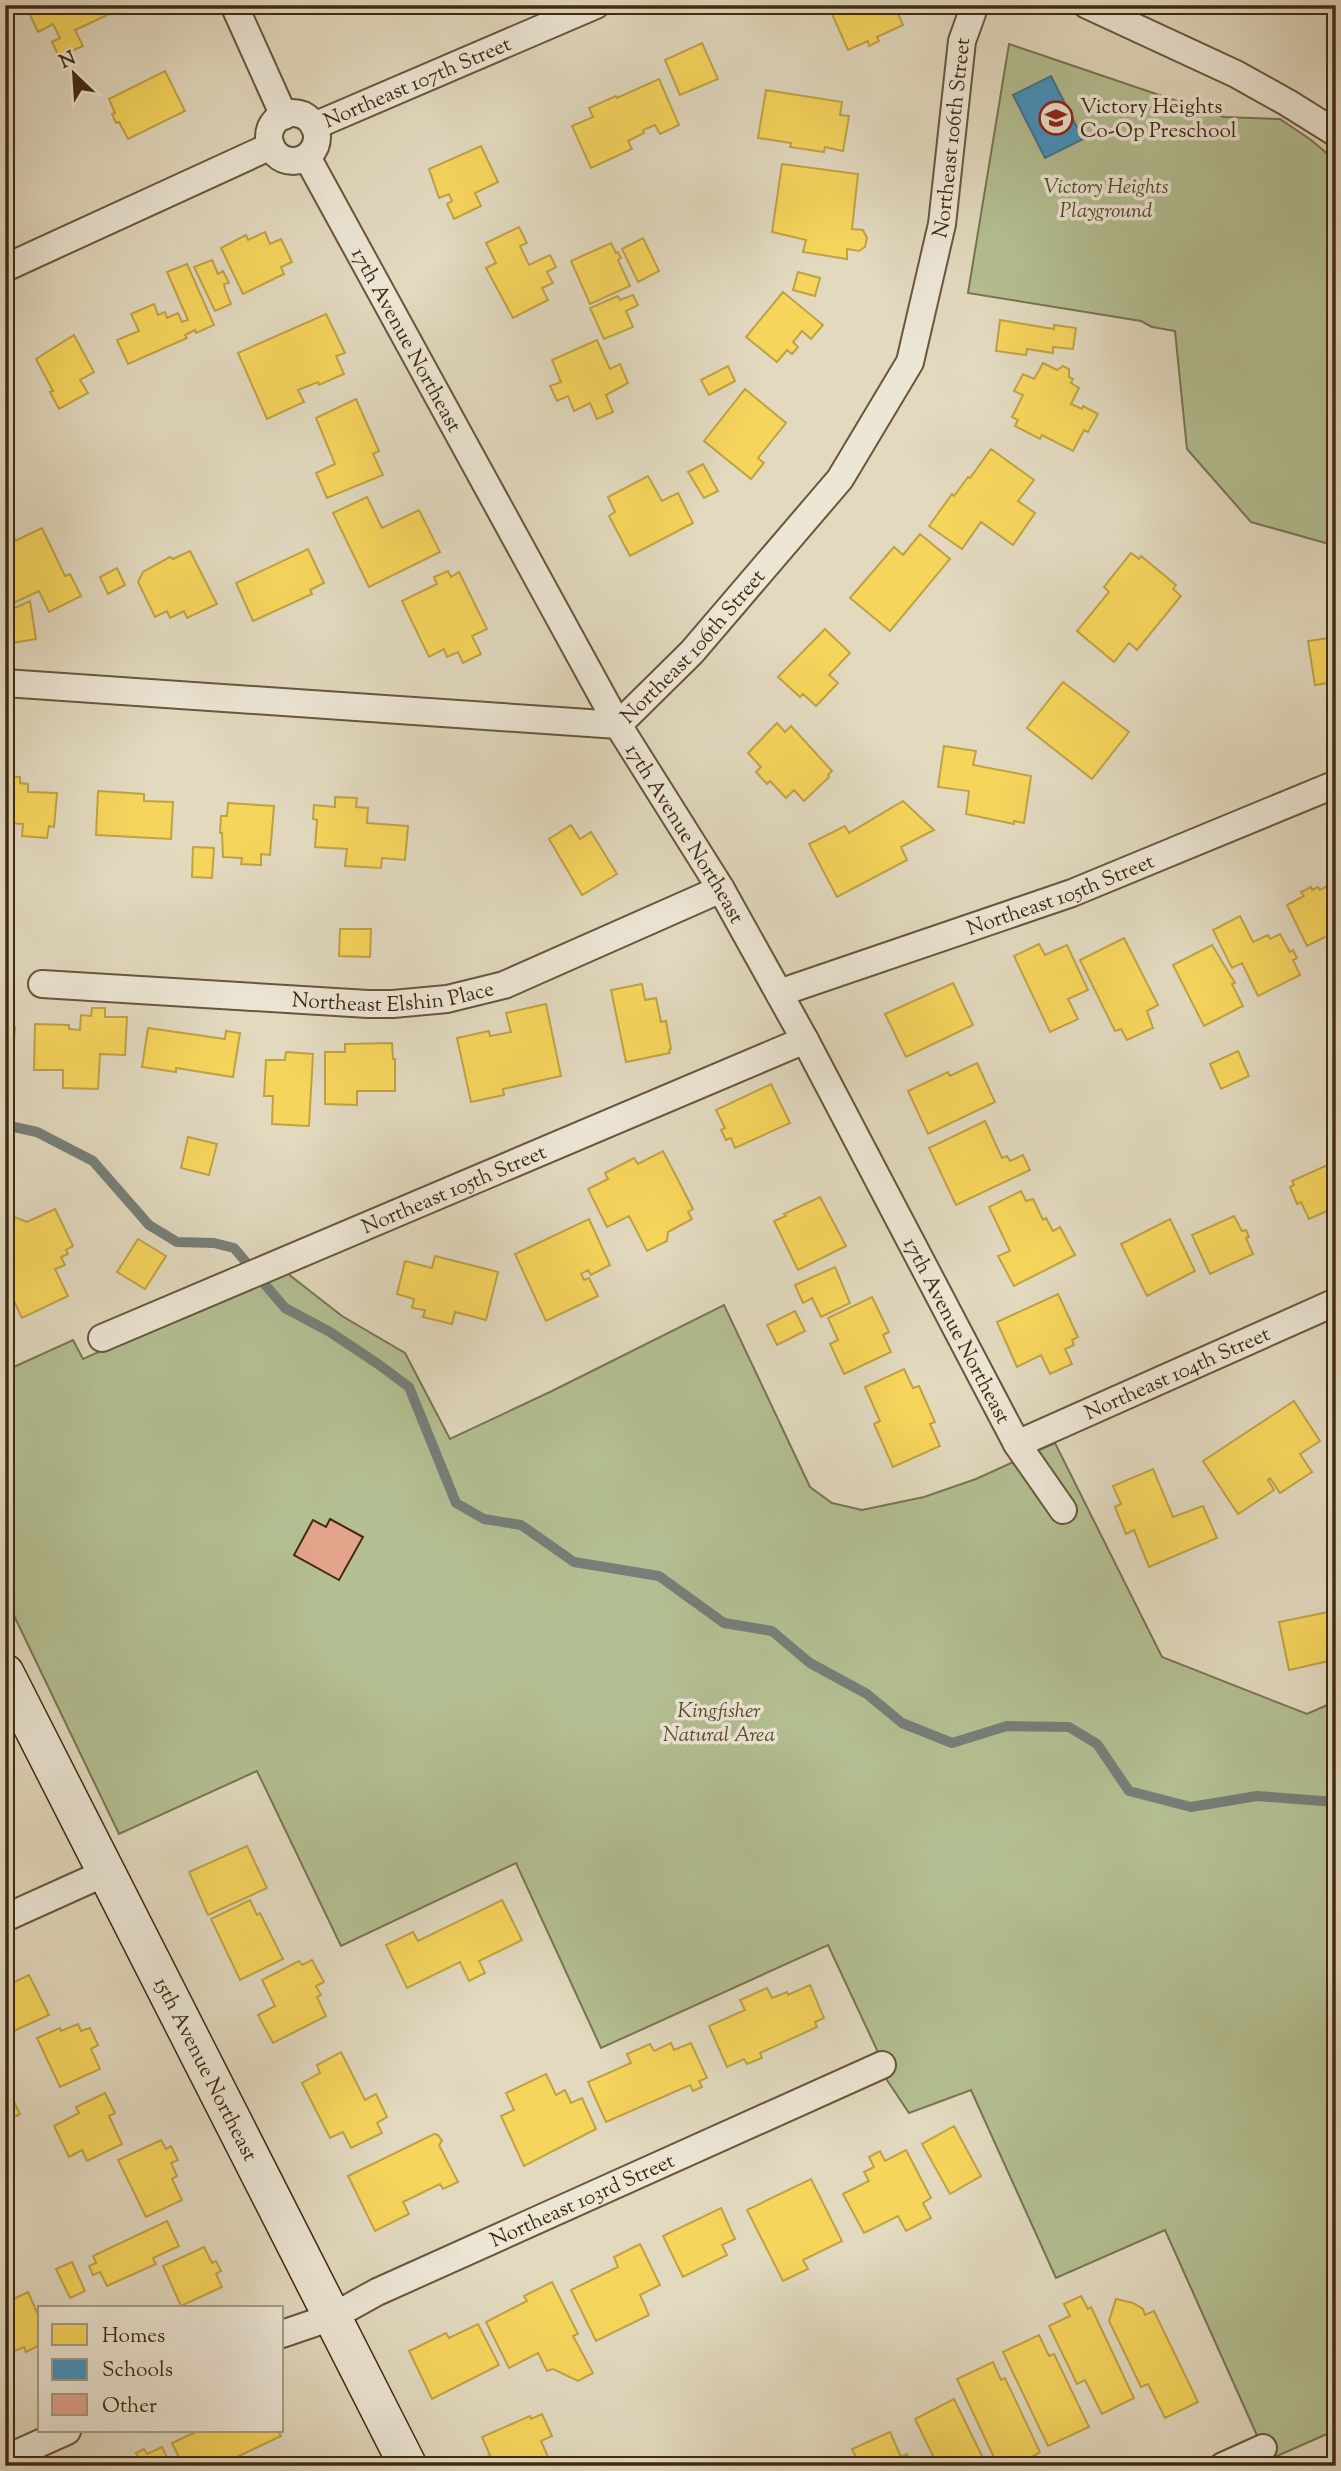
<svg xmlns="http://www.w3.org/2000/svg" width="1341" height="2471" font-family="'Sorts Mill Goudy',serif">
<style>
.green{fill:#b3bf92;stroke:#7a7451;stroke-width:2}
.homes{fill:#f6d55c;stroke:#c0a245;stroke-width:2}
.schools{fill:#4393c3;stroke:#42748d;stroke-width:2}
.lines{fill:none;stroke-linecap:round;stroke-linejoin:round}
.stream{stroke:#767f78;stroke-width:10}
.building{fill:#e4a48c;stroke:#412a10;stroke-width:2}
.street-casing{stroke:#69563c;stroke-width:30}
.secondary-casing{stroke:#412a10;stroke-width:40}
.street{stroke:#ece6d5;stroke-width:26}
.secondary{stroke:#ece6d5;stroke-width:37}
.labels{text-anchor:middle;stroke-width:7;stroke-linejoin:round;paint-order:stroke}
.street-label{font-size:21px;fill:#412a10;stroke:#ece6d5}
.poi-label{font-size:21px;fill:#412a10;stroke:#ece6d5;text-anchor:start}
.park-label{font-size:21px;font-style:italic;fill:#58482a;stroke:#ece6d5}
</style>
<rect width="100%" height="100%" fill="#e2d9bf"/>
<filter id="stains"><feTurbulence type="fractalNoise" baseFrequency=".00286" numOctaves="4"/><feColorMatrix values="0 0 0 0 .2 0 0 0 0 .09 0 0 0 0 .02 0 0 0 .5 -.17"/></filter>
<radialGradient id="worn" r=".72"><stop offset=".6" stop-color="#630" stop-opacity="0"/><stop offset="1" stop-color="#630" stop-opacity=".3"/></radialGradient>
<path class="green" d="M1009,44L1224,117L1280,119L1311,140L1336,161V546L1251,522L1187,449L1175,331L1152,327L1141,321L968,293Z
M283,1270L342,1316L405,1353L450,1439L552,1391L724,1305L810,1487L832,1503L862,1510L924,1497L976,1479L1055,1443L1162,1657L1307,1714L1336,1701V2430L1268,2460L1165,2230L1056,2278L971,2090L909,2113L887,2080L877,2050L828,1945L601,2048L516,1863L341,1946L257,1771L119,1834L5,1597V1371L73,1340L83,1359Z"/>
<path class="homes" d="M43,5H114L116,11L75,30L83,46L59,57L52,42L60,38L53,24L38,32L30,15L44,8Z
M316,5H344L320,14Z
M828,5H873V7L894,5L903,25L877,37L879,41L869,46L868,41L848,50Z
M702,43L718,79L680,95L665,60Z
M165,71L185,111L128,139L119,122L116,123L112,114L115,113L109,99Z
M659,79L679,125L660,134L655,125L643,130L644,133L628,141L632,149L591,168L572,126L593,117L589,108L616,96L617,98Z
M766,90L842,102L840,115L849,116L843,151L825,147L824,152L790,147L791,143L758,138Z
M481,146L498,182L475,193L481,206L454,219L447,204L452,201L449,194L439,198L429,169Z
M782,164L858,174L852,229L863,230L867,238L865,247L859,251L847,249V259L803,252L806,240L772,232Z
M519,227L527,243L520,246L529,265L550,255L556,267L547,272L553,283L542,288L548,300L513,318L486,268L496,263L486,243Z
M265,232L270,244L281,239L292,262L281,267L284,274L243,294L221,248L246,235L248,240Z
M643,238L659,271L638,282L622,249Z
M611,243L616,253L618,252L621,258L618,260L630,286L590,304L571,261Z
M212,260L218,274L223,271L229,283L224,284L225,289L231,304L215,311L194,267Z
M187,264L214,325L196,333L195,330L185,335L187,338L128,364L117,340L139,331L131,314L154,304L158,315L165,312L167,318L178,313L182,322L188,320L167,272Z
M798,272L820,278L815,296L793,290Z
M783,292L823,325L811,339L802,331L793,342L798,347L792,354L787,350L777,362L746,337Z
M633,295L638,305L626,311L633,327L604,339L590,308L618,296L620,300Z
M326,314L345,353L336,356L344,374L319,385L318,382L298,390L304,402L267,419L238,353Z
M1000,320L1054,329V325L1076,328L1073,349L1053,347V353L1027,349L1026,355L996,351Z
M74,335L94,372L80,380L88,393L59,409L50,392L53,391L36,359Z
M597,340L610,369L620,364L628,383L606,395L613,412L597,419L590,403L574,411L568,396L557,401L550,386L561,382L552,360Z
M1043,363L1057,370L1063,366L1069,369V377L1073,379L1071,383L1079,388L1071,404L1082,409L1083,406L1098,414L1088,432L1084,430L1073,451L1042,435L1040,439L1015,426L1018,420L1012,417L1023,395L1014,391L1023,374L1034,379Z
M728,366L735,381L709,395L701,380Z
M745,389L786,423L758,458L764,463L751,479L704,441Z
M356,399L379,451L373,454L383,475L327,498L316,473L335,464L316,418Z
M991,449L1034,480L1018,501L1035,513L1013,545L981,522L962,549L929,526L952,494L954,496L968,477L970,478Z
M703,464L718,491L704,498L688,472Z
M648,476L662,501L678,493L693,523L630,556L609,516L615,512L608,497Z
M367,497L382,528L419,510L440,552L369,587L333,513Z
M42,528L65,576L70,574L81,596L49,612L39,591L5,607V535L11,532L15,541Z
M920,534L950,559L890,631L850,598L894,547L903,555Z
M308,549L324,583L310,590L312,594L253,621L236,583Z
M190,551L217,604L187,618L184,611L170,618L167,611L155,617L138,582L143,572L170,557L173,559Z
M1131,553L1139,559L1141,556L1176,585L1173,589L1181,596L1137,650L1129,643L1114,662L1077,631L1109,592L1104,587Z
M117,568L125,585L108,594L100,577Z
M448,571L451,577L459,572L487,629L472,636L481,654L463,663L458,652L447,657L444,649L429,657L402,601L437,584L434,577Z
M30,601L36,639L12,643L6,612Z
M825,629L850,653L829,675L838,683L816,706L803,694L800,697L778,677Z
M1336,637V682L1315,685L1308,641Z
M1063,682L1129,732L1092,779L1027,728Z
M777,723L785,732L791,726L832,771L828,775L829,777L804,801L794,790L786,798L770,781L767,784L756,772L761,767L748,753Z
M944,746L976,751L973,765L1031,776L1024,823L1014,821V824L966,814L969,791L938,787Z
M6,776L20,777V783L28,784V792L57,793L54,827L49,826L47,838L22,836L23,824L5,823Z
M98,791L144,794V801L173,802L171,839L96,835Z
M335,797L357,798L356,807L368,808L367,823L408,826L405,860L382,858L381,868L345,866L347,849L315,847L317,820L313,819L314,805L335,807Z
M903,801L934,830L901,847L907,860L837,897L809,844L845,826L849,833Z
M228,803L274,806L270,855L261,854V865L241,864L242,858L223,857L222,833H220L221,816H227Z
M571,825L580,839L591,832L617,874L582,895L549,839Z
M193,847L214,848L212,878L192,877Z
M1329,885L1336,899V943L1331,934L1307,946L1287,905L1304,896L1301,892L1311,887L1312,890L1318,887L1320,890Z
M1240,916L1253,942L1268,935L1270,939L1280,934L1290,952L1293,950L1297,958L1293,960L1300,975L1258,996L1242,963L1232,968L1213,930Z
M340,929H371L370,957L339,956Z
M1124,938L1158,1005L1147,1011L1153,1028L1127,1040L1121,1029L1115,1031L1080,960Z
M1039,944L1045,955L1067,945L1088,990L1068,999L1078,1019L1050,1032L1014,956Z
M1212,945L1235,983L1232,984L1243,1006L1204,1026L1173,965Z
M953,983L973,1025L906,1057L885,1014Z
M642,984L645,1000L656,998L661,1022L666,1021L671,1049L669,1050L670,1053L626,1062L611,990Z
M546,1004L561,1076L503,1089L504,1095L471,1102L457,1038L489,1031L490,1036L511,1032L506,1013Z
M92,1008H105V1017H127L125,1055L100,1054L98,1089L63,1088V1070H34L35,1024L69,1025V1029L80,1030L81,1015L91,1016Z
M5,1026L15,1027L13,1052L5,1051Z
M148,1028L225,1039L226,1031L240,1033L233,1077L176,1068V1072L142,1067Z
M392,1043L393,1059H395V1091H357V1105L325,1104V1052H345V1044Z
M1238,1051L1249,1076L1221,1089L1210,1064Z
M286,1052L313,1054L309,1126L272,1124L273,1096H264L266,1060H285Z
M977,1063L995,1102L928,1134L908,1091L948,1072L950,1076Z
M771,1084L790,1123L735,1148L731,1138L726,1140L721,1130L725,1128L716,1110Z
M985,1121L1002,1158L1007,1156L1010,1161L1023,1155L1030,1170L956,1205L929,1148Z
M188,1137L217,1144L209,1175L181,1168Z
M663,1151L693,1209L688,1212L692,1219L668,1232L667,1241L647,1251L629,1216L607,1227L588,1189L608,1179L605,1173L634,1158L638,1164Z
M1334,1162L1336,1167V1207L1309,1219L1301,1202L1297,1204L1290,1187L1294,1185L1292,1181Z
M1021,1191L1026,1201L1033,1199L1043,1220L1046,1218L1053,1231L1060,1227L1075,1255L1014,1286L998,1256L1010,1251L989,1207Z
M820,1197L846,1246L798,1270L774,1221L786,1216L784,1214Z
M55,1209L73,1246L66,1250L68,1254L61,1257L65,1265L55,1269L68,1296L22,1318L5,1282V1241L9,1240L6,1234L12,1216L27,1222Z
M1234,1216L1242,1231L1246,1230L1249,1237L1246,1238L1253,1254L1210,1274L1192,1235Z
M589,1219L610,1265L591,1275L588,1270L581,1274L584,1280L589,1278L598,1296L546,1321L515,1254Z
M1170,1219L1195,1271L1147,1296L1121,1244Z
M138,1239L166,1256L145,1289L117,1272Z
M435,1256L498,1272L486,1320L455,1312L452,1324L423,1317L425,1310L412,1308L414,1299L397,1294L405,1261L432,1268Z
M835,1267L850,1303L821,1317L812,1298L803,1303L795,1285Z
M1058,1294L1078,1337L1072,1340L1074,1345L1065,1349L1072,1364L1050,1374L1041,1355L1017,1367L997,1322Z
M872,1297L889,1332L883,1335L891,1352L844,1374L830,1344L838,1340L828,1318Z
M795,1311L805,1331L777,1345L767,1325Z
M904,1369L913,1388L919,1386L935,1422L930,1424L940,1446L893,1467L874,1424L880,1421L865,1387Z
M1294,1401L1320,1441L1300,1454L1312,1472L1280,1493L1270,1478L1268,1480L1274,1490L1238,1514L1203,1461Z
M1153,1469L1173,1517L1203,1506L1217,1538L1149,1567L1134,1530L1126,1534L1115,1507L1121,1504L1113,1486Z
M1333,1611L1336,1620V1672L1333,1660L1289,1670L1279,1622Z
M247,1846L267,1888L208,1915L189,1872Z
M250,1900L257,1915L260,1913L283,1959L240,1980L211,1919Z
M502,1900L522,1940L479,1961L485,1973L469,1981L460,1962L407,1988L386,1945L413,1932L418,1941Z
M312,1960L324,1982L316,1986L321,1995L317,1997L326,2016L273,2043L258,2015L275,2006L262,1980L299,1961L302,1965Z
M29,1975L49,2015L5,2035V1984L6,1986Z
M810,1985L824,2018L815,2022L817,2027L760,2053L762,2058L747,2064L744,2059L727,2067L709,2026L745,2010L740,2000L767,1988L772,1998L787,1992L788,1995Z
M78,2024L81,2031L90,2028L98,2045L91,2049L100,2069L60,2087L37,2038L60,2028L61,2031Z
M671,2043L674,2050L691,2043L707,2078L699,2081L702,2087L693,2091L690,2085L606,2122L588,2082L631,2063L627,2054L650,2044L654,2051Z
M341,2052L365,2100L376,2094L387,2117L377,2123L382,2133L351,2148L343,2132L330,2138L302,2083L320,2073L317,2065Z
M546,2074L556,2095L565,2090L571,2103L582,2098L596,2129L524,2166L501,2116L514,2110L506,2093Z
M105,2093L115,2113L109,2116L122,2144L87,2161L82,2150L69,2157L54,2126L79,2113L76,2107Z
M10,2094L20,2114L5,2122V2096Z
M954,2126L981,2176L950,2194L922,2144Z
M434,2134L438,2135L442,2141L439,2145L458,2182L443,2189L440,2184L403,2202L409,2214L375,2231L348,2176Z
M161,2140L166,2149L171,2146L178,2160L171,2163L177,2176L172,2179L182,2200L146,2217L118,2160Z
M906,2150L931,2198L923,2203L931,2218L906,2231L898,2216L864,2233L843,2194L869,2181L864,2172L874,2167L869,2157L880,2151L885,2161Z
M811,2179L842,2241L803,2260L808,2269L783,2281L747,2210Z
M721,2208L735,2239L722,2245L727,2255L683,2277L663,2236Z
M167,2221L179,2246L153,2258L156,2264L107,2286L100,2272L93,2275L89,2266L96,2263L93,2256Z
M640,2244L660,2285L640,2295L649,2315L596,2341L571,2290L618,2267L614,2257Z
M204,2247L212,2263L216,2261L221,2271L216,2274L222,2287L181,2306L163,2266Z
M72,2262L85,2291L70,2298L56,2269Z
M552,2282L578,2334L573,2336L593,2373L578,2381L553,2369L547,2371L538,2353L509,2368L486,2322L527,2301L524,2296Z
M28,2292L40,2319V2345L26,2352L24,2347L5,2355V2303Z
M1081,2296L1088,2309L1091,2307L1134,2398L1102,2414L1085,2380L1077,2384L1049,2326L1070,2316L1064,2304Z
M1116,2299L1133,2303L1143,2309L1145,2315L1154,2311L1198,2402L1165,2418L1148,2384L1141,2387L1109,2321Z
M478,2324L499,2365L432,2399L409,2351L446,2333L449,2338Z
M1039,2335L1049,2356L1054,2354L1089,2427L1048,2446L1003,2352Z
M993,2362L1001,2380L1005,2378L1040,2452L1032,2457L1034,2462L1025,2466H998L957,2379Z
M954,2399L987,2466H938L915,2419Z
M542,2414L552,2436L541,2441L552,2466H488L485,2458L490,2455L482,2437L530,2416L531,2419Z
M198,2431H278L281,2436L218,2466H183L172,2443Z
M890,2432L901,2457L907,2454L912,2466H860L852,2449Z
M162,2447L171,2466H127L125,2463L138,2457L136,2453L144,2449L147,2454Z"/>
<path class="schools" d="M1051,76L1083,139L1045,158L1013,95Z"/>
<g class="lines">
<path class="stream" d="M5,1125L37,1132L93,1161L149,1225L177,1242L214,1243L234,1248L285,1308L330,1332L378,1364L409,1387L456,1503L484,1519L521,1525L574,1562L659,1576L724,1623L772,1631L810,1663L867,1694L902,1723L952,1743L1007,1726L1069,1727L1097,1744L1129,1791L1191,1807L1257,1796L1336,1802"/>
</g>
<path class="building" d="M330,1519L363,1537L339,1580L294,1555L313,1520L326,1527Z"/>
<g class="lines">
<defs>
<g id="street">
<path d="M234,5L284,116"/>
<path d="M1087,5L1236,74L1288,103L1336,133"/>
<circle cx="293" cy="137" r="24"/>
<path id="s1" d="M314,126L596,5"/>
<path id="s2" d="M307,157L618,725L721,889L805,1040L1017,1444L1063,1510"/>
<path d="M5,268L271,146"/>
<path id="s3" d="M5,683L618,725L692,652L840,479L910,362L942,224L962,41L975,5"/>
<path id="s4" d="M42,984L368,1004H393L447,999L504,985L721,889"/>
<path id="s5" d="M779,993L1072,893L1336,784"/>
<path id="s6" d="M102,1338L805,1040"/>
<path id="s7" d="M1017,1444L1336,1302"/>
<path d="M5,1918L107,1872"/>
<path id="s8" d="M282,2334L332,2317L377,2292L882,2065"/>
<path d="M5,2459L67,2431"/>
<path d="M1223,2466L1263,2448"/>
</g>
<g id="secondary">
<path id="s9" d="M5,1673L408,2466"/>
</g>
</defs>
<use href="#street" class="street-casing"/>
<use href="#secondary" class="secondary-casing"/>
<use href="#street" class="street"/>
<use href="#secondary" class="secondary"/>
</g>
<defs>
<symbol id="school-ring" viewBox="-11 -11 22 22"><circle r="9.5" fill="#ece6d5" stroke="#8f2418" stroke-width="1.5"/><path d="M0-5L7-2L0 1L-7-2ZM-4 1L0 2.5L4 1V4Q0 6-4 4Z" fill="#8f2418"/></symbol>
</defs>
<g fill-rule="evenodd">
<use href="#school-ring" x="1037" y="99" width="38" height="38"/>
</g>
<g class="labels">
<g class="street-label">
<text dy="7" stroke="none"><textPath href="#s1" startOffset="112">Northeast 107th Street</textPath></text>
<text dy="7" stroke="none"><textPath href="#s3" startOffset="1311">Northeast 106th Street</textPath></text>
<text dy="7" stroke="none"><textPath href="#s2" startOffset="208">17th Avenue Northeast</textPath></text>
<text dy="7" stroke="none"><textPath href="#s3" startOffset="723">Northeast 106th Street</textPath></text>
<text dy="7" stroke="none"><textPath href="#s2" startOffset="775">17th Avenue Northeast</textPath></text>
<text dy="7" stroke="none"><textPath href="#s5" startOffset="298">Northeast 105th Street</textPath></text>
<text dy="7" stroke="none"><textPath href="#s4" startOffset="352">Northeast Elshin Place</textPath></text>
<text dy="7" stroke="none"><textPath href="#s6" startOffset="382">Northeast 105th Street</textPath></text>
<text dy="7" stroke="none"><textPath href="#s2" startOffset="1342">17th Avenue Northeast</textPath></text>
<text dy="7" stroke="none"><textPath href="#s7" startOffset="175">Northeast 104th Street</textPath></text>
<text dy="7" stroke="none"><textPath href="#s9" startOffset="444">15th Avenue Northeast</textPath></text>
<text dy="7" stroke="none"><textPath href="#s8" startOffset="329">Northeast 103rd Street</textPath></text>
</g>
<g class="poi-label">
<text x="1080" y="113">Victory Heights<tspan x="1080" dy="24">Co-Op Preschool</tspan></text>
</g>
<g class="park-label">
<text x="1106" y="193">Victory Heights<tspan x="1106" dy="24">Playground</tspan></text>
<text x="719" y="1717">Kingfisher<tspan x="719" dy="24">Natural Area</tspan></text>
</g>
</g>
<rect width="1341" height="2471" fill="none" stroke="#e2d9bf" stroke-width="28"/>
<rect x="7" y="7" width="1327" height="2457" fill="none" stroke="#412a10" stroke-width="3.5"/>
<rect x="14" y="14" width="1313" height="2443" fill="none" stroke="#412a10" stroke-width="2"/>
<rect x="38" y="2306" width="245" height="126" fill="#ece6d5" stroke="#a89b86" stroke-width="2"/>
<rect x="52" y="2324" width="35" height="21" fill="#f6d55c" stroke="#a89b86" stroke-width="2"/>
<text x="102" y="2342" font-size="21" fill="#412a10">Homes</text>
<rect x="52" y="2359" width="35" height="21" fill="#4393c3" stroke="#a89b86" stroke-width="2"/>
<text x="102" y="2376" font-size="21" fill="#412a10">Schools</text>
<rect x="52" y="2394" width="35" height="21" fill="#e4a48c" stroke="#a89b86" stroke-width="2"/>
<text x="102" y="2412" font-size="21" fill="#412a10">Other</text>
<g transform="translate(74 74) rotate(335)" stroke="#ece6d5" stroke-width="5" paint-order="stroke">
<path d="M0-5L12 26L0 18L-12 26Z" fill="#412a10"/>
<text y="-10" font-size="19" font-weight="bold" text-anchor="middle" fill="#412a10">N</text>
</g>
<rect width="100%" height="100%" filter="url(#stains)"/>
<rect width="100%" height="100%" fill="url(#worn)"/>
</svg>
